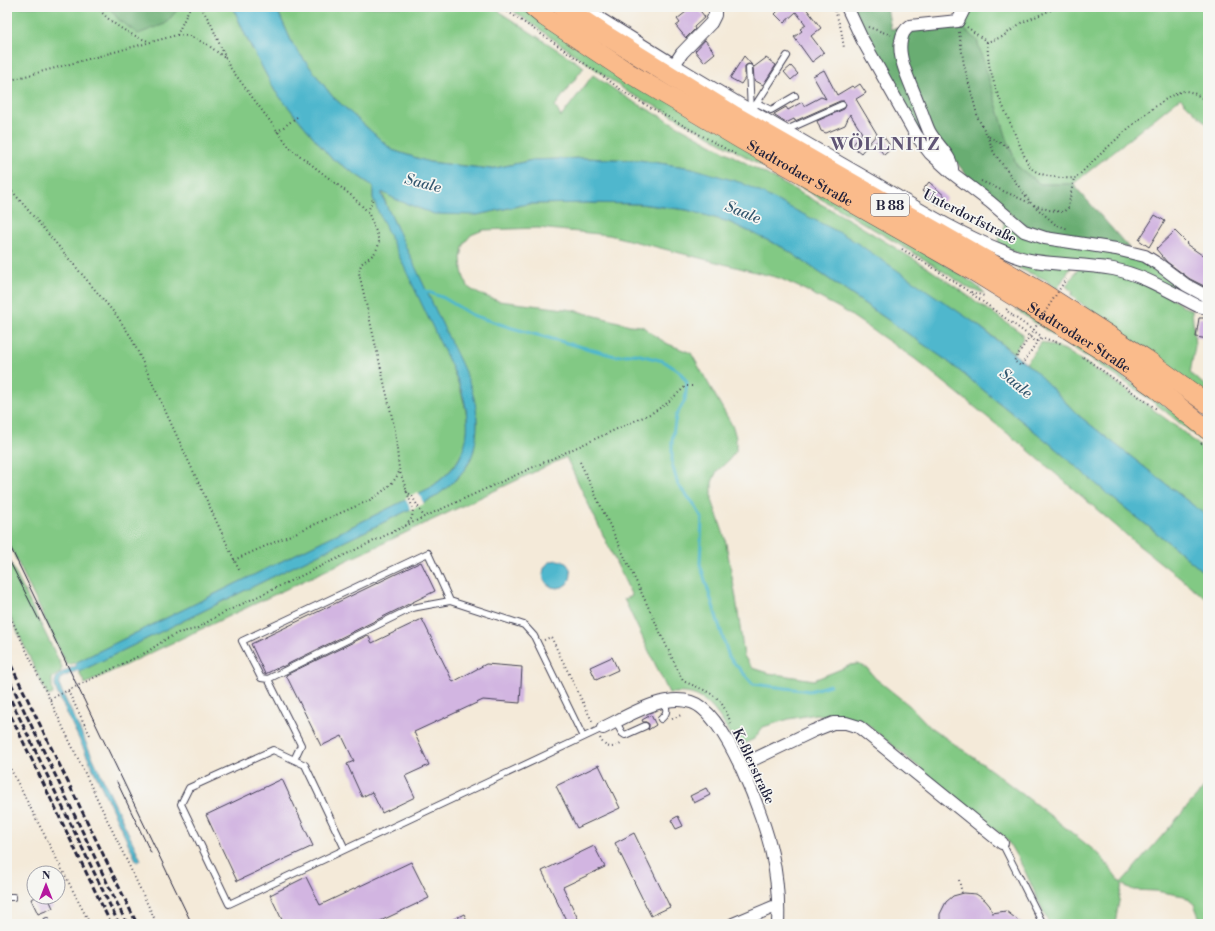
<svg xmlns="http://www.w3.org/2000/svg" width="1215" height="931" font-family="'Libre Bodoni',serif">
<style>
.green{fill:#82c984;stroke:#527660}
.forest{fill:#69ad72;stroke:#466856}
.water{fill:#4fb7cd;stroke:#386c84}
.pier{fill:#f4ead9}
.lines{fill:none;stroke-linecap:round;stroke-linejoin:round}
.stream{stroke:#4fb7cd;stroke-width:3}
.building{fill:#d2b5e1}
.service-casing{stroke:#424053;stroke-width:8}
.minor-casing{stroke:#424053;stroke-width:14}
.primary-casing{stroke:#424053;stroke-width:20}
.path{stroke:#424053;stroke-width:2;stroke-dasharray:1 3;stroke-linecap:butt}
.service{stroke:#fff;stroke-width:6}
.minor{stroke:#fff;stroke-width:12}
.primary{stroke:#fabb8b;stroke-width:19}
.tram{stroke:#22223b;stroke-width:1}
.rail{stroke:#22223b;stroke-width:3;stroke-dasharray:6 3;stroke-linecap:butt}
.path-bridge{stroke:#424053;stroke-width:2;stroke-dasharray:1 3;stroke-linecap:butt}
.labels{text-anchor:middle;stroke-width:3.5;stroke-linejoin:round;paint-order:stroke}
.shield{fill:#f6f6f2;stroke:#626272;stroke-width:1}
.shield-label{font-size:13px;font-weight:bold;fill:#22223b}
.street-label{font-size:14px;fill:#22223b;stroke:#f6f6f2}
.water-label{font-size:15px;font-style:italic;fill:#32566e;stroke:#f6f6f2}
.district-label{font-size:18px;font-weight:bold;letter-spacing:1px;fill:#605575;stroke:#f6f6f2}
</style>
<rect width="100%" height="100%" fill="#f6f6f2"/>
<filter id="ink" filterUnits="userSpaceOnUse"><feTurbulence type="fractalNoise" baseFrequency=".025" numOctaves="2"/><feDisplacementMap in="SourceGraphic" scale="8" xChannelSelector="R" yChannelSelector="G"/><feConvolveMatrix kernelMatrix="1 2 1 2 8 2 1 2 1" color-interpolation-filters="sRGB"/></filter>
<filter id="wash" filterUnits="userSpaceOnUse"><feTurbulence type="fractalNoise" baseFrequency=".012" numOctaves="4" result="noise"/><feDisplacementMap in="SourceGraphic" scale="16" xChannelSelector="R" yChannelSelector="G"/><feGaussianBlur stdDeviation="0.9" result="paint"/><feColorMatrix in="noise" values="0 0 0 0 0 0 0 0 0 0 0 0 0 0 0 0 0 1.4 0 .05"/><feComposite in="paint" operator="in"/></filter>
<g filter="url(#wash)">
<rect width="100%" height="100%" fill="#f4ead9"/>
<path class="green" d="M7,7H109L118,19L165,24L180,7H233L247,39L275,91L330,157L373,186V198C390,235 407,271 424,308C440,344 472,397 467,436C463,460 449,474 430,488L75,663L67,665L7,540Z
M276,7H495L504,15L584,67L555,106L561,117L593,75L627,98L850,220L928,268L1023,334V338L1014,353L975,323L692,168L639,160L582,158L533,160L491,169L429,162L392,150L332,96L293,45Z
M508,7H522L962,275L982,290L984,293L970,289L932,264L853,217L663,110L629,93Z
M969,7H1208V125L1180,98L1073,184H1040L1017,166L1006,136L977,41L959,25Z
M382,191L397,200L477,215L527,204L587,203L640,204L687,210L729,222L784,248L946,360L1049,443L1110,496L1173,546L1208,576V600L1138,545L1027,449L915,359L843,310L805,290L779,278L609,235L538,228L483,230L471,235L466,241L463,247L461,258L462,270L464,278L469,288L479,294L499,301L573,310L630,325L642,326L655,336L668,344L691,353L733,427L736,438V451L728,461L717,471L712,482V500L725,538L736,598L744,656L752,668L768,673L814,680L851,665L858,664L867,668L875,678L910,706L930,727L983,764L1038,806L1100,855L1121,883L1208,783V924H1202L1194,904L1184,896L1156,891L1133,890L1122,884L1115,924H1049L1024,869L1007,840L863,721L847,717H831L816,714L789,719L763,727L754,739L737,747C726,728 714,700 691,694C684,692 677,693 669,693L624,599L632,596L566,457L85,684L79,672L435,497L461,475L469,463L474,450L477,423L476,410L473,396L456,355L387,207Z
M1004,219L1140,261L1149,266L1175,285L1204,301L1203,302L1149,278L1031,258L997,245L1004,227Z
M1007,257L1071,267L1057,289L1047,282L1048,281C1034,273 1015,271 1007,257Z
M1079,268L1124,275L1167,294L1182,306L1192,310L1195,346L1190,373L1208,388V396L1093,313L1071,295L1073,292L1066,286Z
M1016,310L1032,314L1047,323L1208,436V446L1165,411L1134,388Z
M1042,342L1065,350L1123,387L1182,431L1208,453V517L1078,415L1034,370L1026,363Z
M7,556L62,667L60,673L52,678V685L53,694L48,696L7,610Z"/>
<path class="forest" d="M109,7H180L165,24L138,34L118,19Z
M853,7H887L891,29L959,25L977,40L1006,136L1017,166L1040,184H1073L1129,248L1033,230L1011,215L971,181L954,159L918,133L867,37Z"/>
<path class="water" d="M233,7H276L293,45L332,96L392,150L429,162L491,169L533,160L582,158L639,160L692,168L742,183L848,237L975,323L1034,370L1078,415L1208,517V576L1173,546L1110,496L1049,443L946,360L784,248L729,222L687,210L640,204L588,203L527,204L477,215L434,214L397,200L382,192V195L387,207C406,247 425,288 444,328C454,350 468,374 474,398C478,414 478,432 474,449C469,470 452,484 435,497L79,672L78,670L61,678L59,685L61,690L141,860L137,862L57,692C50,675 63,672 76,666L75,663L430,488C445,477 459,466 464,447C469,432 468,415 464,399C458,376 445,354 435,332C416,292 397,252 378,211L373,198V186L330,157L275,91L247,39Z
M543 574a14 14 0 1 1 28 0a14 14 0 1 1-28 0Z"/>
<path class="pier" d="M418,492L424,504L411,510L405,498Z"/>
<g class="lines">
<path class="stream" d="M423,290L444,298L472,315L512,328L615,356L636,354L663,361L679,371L687,382L685,400L676,416L672,441V464L678,485L694,504L702,518L700,564L729,657L753,684L810,691L830,685"/>
</g>
<g id="blocks">
<path class="building" d="M682,7H697L705,17L694,27L695,29L686,38L676,26L680,23L677,19L686,12Z
M782,7H805L821,28L811,36L824,53L812,62L794,37L802,31L800,29L806,25L796,12L784,23L775,14Z
M705,40L715,53L704,62L695,51Z
M744,56L752,65L748,64L745,66V78L741,84L730,78Z
M766,58L776,65L763,85L754,80L753,66L754,67Z
M791,66L798,74L791,80L784,72Z
M824,70L837,95L852,86L854,88L860,84L866,93L856,99L877,134L861,153L852,146L862,133L850,114L845,125L826,133L821,131L817,121L844,109L846,105L844,101H840L795,121L794,119L786,123L775,116L774,114L786,107L788,110L802,102L804,106L821,97L826,99L813,76Z
M883,136L892,148L884,155L875,143Z
M929,182L947,198L939,206L922,191Z
M1155,215L1165,221L1149,247L1139,240Z
M1175,231L1187,243L1186,244L1202,255L1203,254L1208,257V288L1190,279L1167,262L1156,249Z
M1199,318H1208V339L1196,337Z
M421,562L435,591L282,667V666L265,674L251,644Z
M422,619L453,682L486,664L522,667L520,703L483,700L414,732L429,765L405,776L415,797L382,813L372,792L362,797L347,764L354,761L342,736L321,746L286,675L368,635L372,643Z
M612,657L618,670L596,680L590,667Z
M651,715L656,725L648,730L649,727V724L646,722H643L642,720Z
M599,765L620,808L577,828L556,786Z
M282,779L313,846L237,881L206,815Z
M706,788L710,795L694,803L690,796Z
M678,816L683,826L676,829L671,820Z
M634,833L670,907L651,916L615,843Z
M594,846L605,867L563,887L579,921L572,924H568L542,871Z
M411,862L429,898L374,924H284L270,895L306,877L320,905Z
M964,893L976,894L985,900L990,906L992,913L1006,911L1023,924H940V914L946,902L953,896Z
M36,897H48L53,908L38,914L31,899Z
M464,914L469,924H444Z"/>
</g>
</g>
<g filter="url(#ink)">
<use href="#blocks" fill-opacity="0" stroke="#424053" stroke-width="1"/>
<g class="lines">
<defs>
<path id="service" d="M749,68L751,111
M757,103L771,110L795,96
M751,112L787,56
M784,131L842,105
M268,679L261,678L242,641L428,553L450,601
M661,719C668,713 667,709 664,701
M616,722L622,733L625,735L645,726
M294,760L301,745L268,679L412,608L450,601L524,625L534,636L583,737
M1002,843L1043,924
M345,849L305,765L273,750L189,788L181,804L229,904L603,728
M7,897H13
M47,921L48,924"/>
<path id="minor" d="M585,7L602,20L674,65L682,53L711,23L715,15V7
M847,7L862,39L916,135L930,153L952,173L990,202L1024,231L1045,238L1116,249L1145,256L1158,264L1186,285L1208,297
M674,65C740,105 807,144 875,183C916,207 958,234 1003,251C1013,256 1023,259 1035,261C1060,265 1087,264 1113,269C1144,275 1170,292 1198,306L1208,308
M952,173C954,157 936,145 929,131C925,122 922,112 918,103C912,86 897,59 901,41C902,34 904,30 910,26L958,21L965,7
M603,728C628,716 663,693 691,702C726,712 765,820 772,854C777,877 779,901 778,924
M740,766L813,731L833,723H846L859,727L1002,843
M733,924L778,905"/>
<g id="primary">
<path id="s1" d="M533,7L545,17L629,73L742,140L973,271L1106,353L1157,389L1208,430"/>
<path d="M563,7L602,33L735,116L1043,293L1146,359L1208,404"/>
</g>
</defs>
<use href="#service" class="service-casing"/>
<use href="#minor" class="minor-casing"/>
<use href="#primary" class="primary-casing"/>
<path class="path" d="M97,7C111,24 128,34 148,41
M201,7L211,24L229,66L290,148L352,196L368,212L377,234L379,242L378,247L374,254L361,264L359,273L395,430L399,469L413,509L412,518L406,525
M501,7L603,76L628,95L735,154
M834,7L841,29L844,48
M868,27L891,35
M967,27L987,42L1002,37L1021,23L1058,7
M959,32L964,65L978,118L988,137L994,153L1031,203L1055,224L1068,229
M177,35L190,36L208,45L225,58
M987,42L989,65L996,90L1027,162C1029,165 1032,170 1035,171C1045,177 1065,179 1076,178C1094,160 1162,93 1184,91C1193,91 1201,97 1208,103
M7,81L177,35L190,7
M277,132L297,117
M989,137L1010,148
M981,181L1030,203
M7,185L117,316L131,337L239,570
M1034,205L1049,210L1063,212L1068,208L1074,178
M368,212L373,198
M902,249L929,265L968,291L1023,331L1035,341H1039L1043,338L1063,344
M971,292L984,296
M1007,309L1006,310L1013,316
M1083,357L1158,410
M1201,443L1208,449
M580,462L683,681C710,693 721,693 731,724
M406,491L412,496L424,517
M234,560L370,500C381,493 394,484 399,472
M7,610L157,924
M544,640L551,637L593,723
M68,691L90,735
M50,699L147,652L166,639L178,633L196,629L219,615L424,517L652,413L666,404L686,386H695
M672,719L681,715
M600,738C606,750 613,748 623,743
M7,762L90,924
M959,880L962,893
M886,921V924"/>
<use href="#service" class="service"/>
<use href="#minor" class="minor"/>
<use href="#primary" class="primary"/>
<path class="tram" d="M7,540L192,924
M7,556L39,620
M117,782L151,853"/>
<path class="rail" d="M7,657L137,924
M7,675L127,924
M7,692L119,924
M7,708L111,924"/>
<path class="path-bridge" d="M1013,316L1041,336L1021,366L1014,361L1066,279"/>
</g>
</g>
<g class="labels">
<rect class="shield" x="871" y="194" width="38" height="22" rx="3"/>
<g class="shield-label">
<text x="890" y="210">B 88</text>
</g>
<g class="street-label">
<text dy="5" stroke="none"><textPath href="#s1" startOffset="315">Stadtrodaer Straße</textPath></text>
<text transform="translate(970 216) rotate(27)" y="5">Unterdorfstraße</text>
<text dy="5" stroke="none"><textPath href="#s1" startOffset="639">Stadtrodaer Straße</textPath></text>
<text transform="translate(754 766) rotate(65)" y="5">Keßlerstraße</text>
</g>
<g class="water-label">
<text transform="translate(423 183) rotate(14)" y="5">Saale</text>
<text transform="translate(743 212) rotate(22)" y="5">Saale</text>
<text transform="translate(1016 383) rotate(40)" y="5">Saale</text>
</g>
<g class="district-label">
<text x="885" y="150">WÖLLNITZ</text>
</g>
</g>
<rect width="1215" height="931" fill="none" stroke="#f6f6f2" stroke-width="24"/>
<g transform="translate(46 885)"><circle r="19" fill="#f6f6f2" stroke="#a1a1a9"/>
<path d="M0-3L7 15L0 10L-7 15Z" fill="#b5179e"/>
<text y="-6" font-size="11" font-weight="bold" text-anchor="middle" fill="#22223b">N</text>
</g>
</svg>
